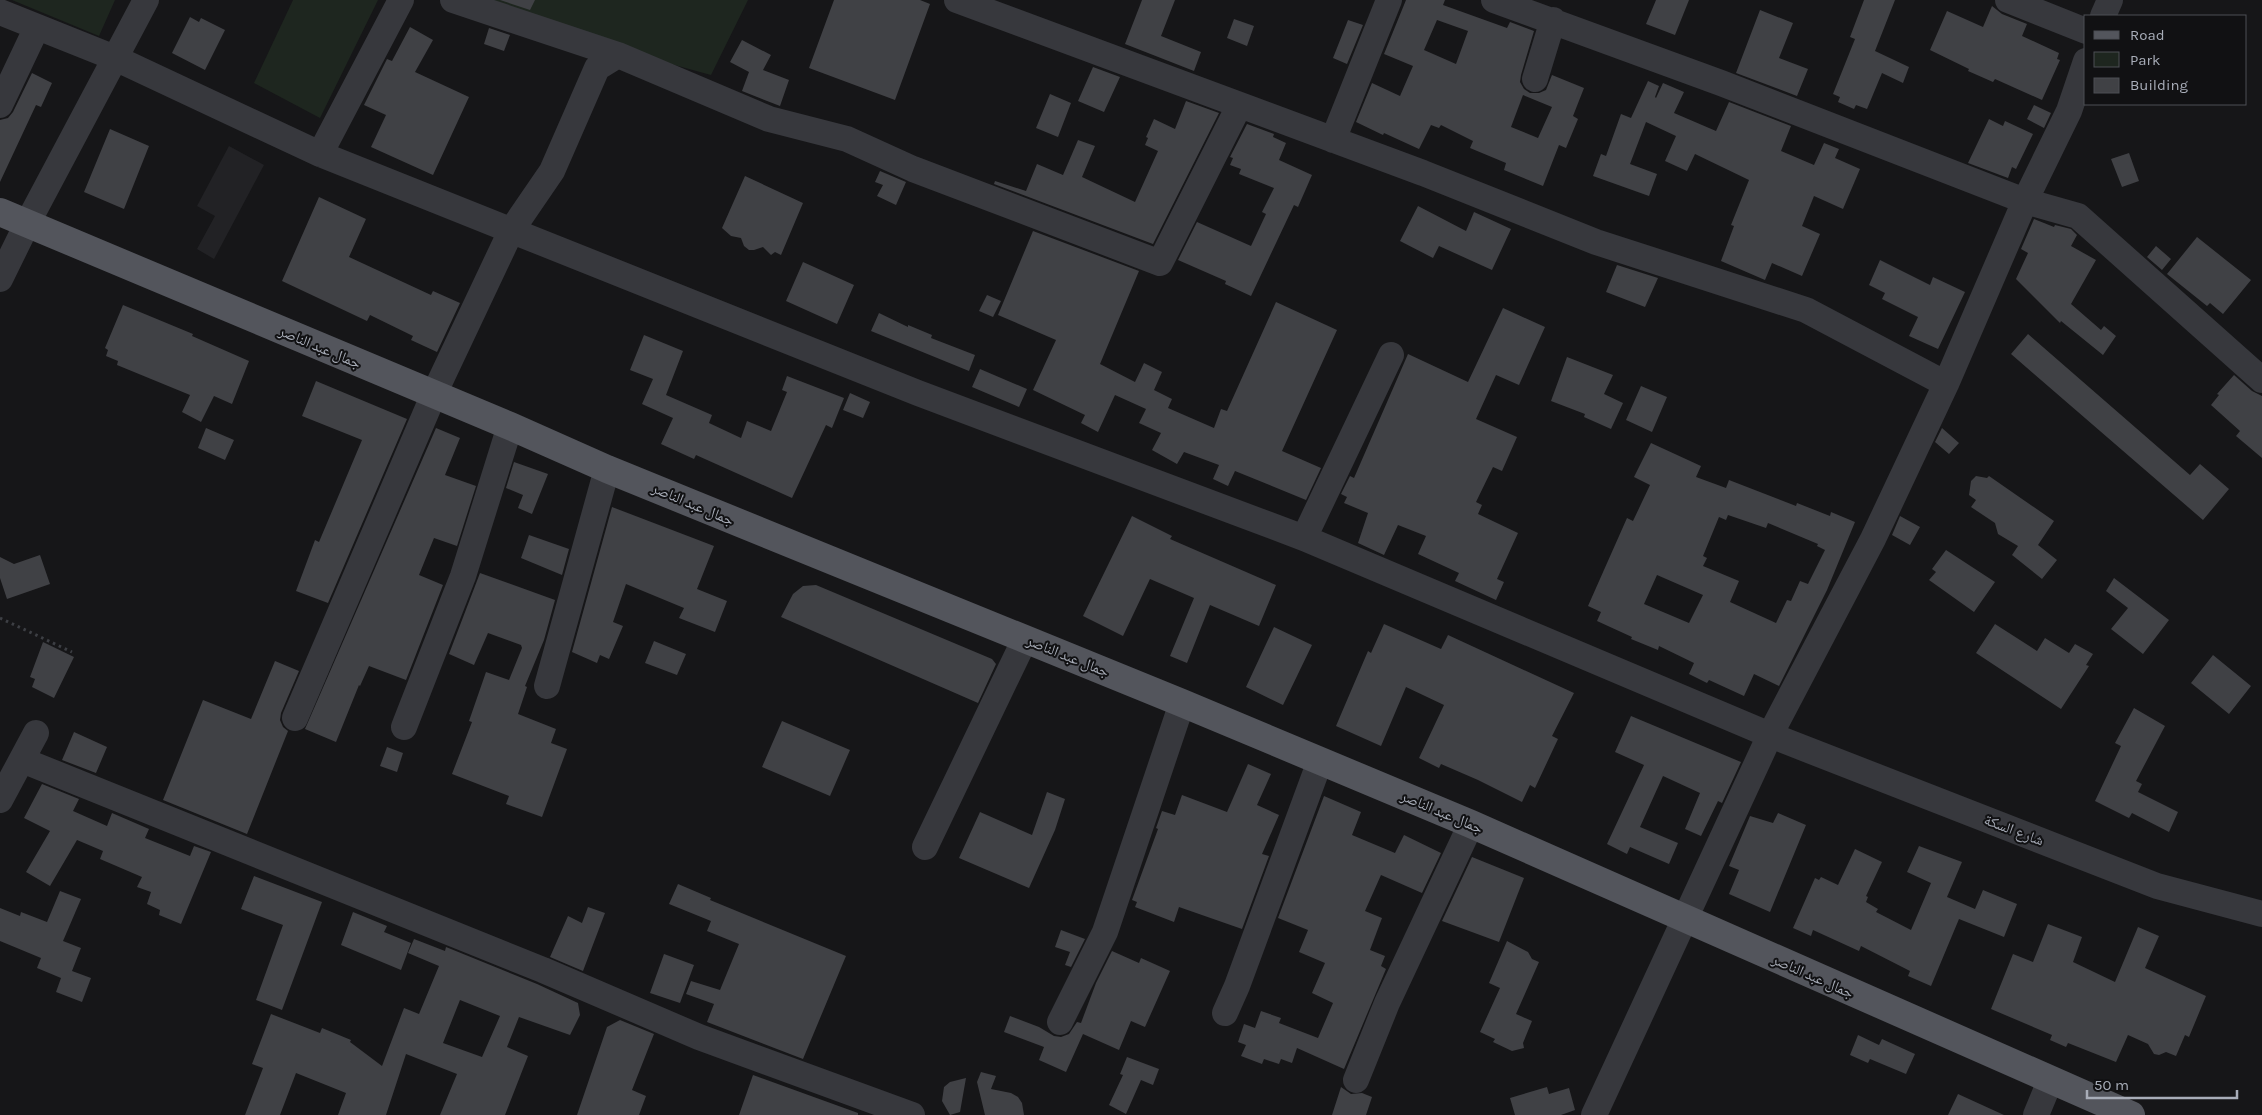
<svg xmlns="http://www.w3.org/2000/svg" width="2262" height="1115" font-family="Karla,'Noto Naskh Arabic',sans-serif">
<style>
.built{fill:#222225}
.green{fill:#1e261f}
.building{fill:#404145;fill-rule:evenodd}
.lines{fill:none;stroke-linecap:round;stroke-linejoin:round}
.path{stroke:#3d3f44;stroke-width:3;stroke-dasharray:2.5 4;stroke-linecap:butt}
.minor{stroke:#37383d;stroke-width:26}
.major{stroke:#53555c;stroke-width:28}
.labels{text-anchor:middle;stroke-width:4;stroke-linejoin:round;paint-order:stroke}
.street-label{font-size:15px;fill:#a8adb8;stroke:#111113}
</style>
<rect width="100%" height="100%" fill="#161618"/>
<path class="built" d="M229,146L264,165L214,259L197,249L215,216L197,206Z"/>
<path class="green" d="M12,0H115L99,36Z
M293,0H378L320,118L254,83Z
M462,0H748L711,75L565,35Z"/>
<path class="building" d="M500,0H535L530,10Z
M834,0H920L930,4L895,100L809,68Z
M1142,0H1175L1161,36L1201,52L1194,71L1125,44Z
M1406,0H1445L1443,5L1507,28L1510,22L1534,31L1521,75L1520,82L1524,89L1530,93H1539L1546,90L1552,75L1584,88L1573,116L1578,119L1566,148L1559,145L1543,186L1504,170L1506,163L1470,148L1473,141L1441,125L1439,128L1431,125L1419,149L1384,133L1383,135L1356,122L1372,83L1400,96L1413,66L1384,54ZM1437,20L1468,31L1456,64L1424,50ZM1523,95L1552,107L1538,138L1511,127Z
M1656,0H1689L1675,35L1646,24Z
M1864,0H1895L1875,51L1909,67L1903,83L1882,73L1867,109L1856,105L1854,109L1838,102L1840,97L1833,94L1855,39L1850,37Z
M1992,6L2002,14L2027,24L2022,36L2059,53L2057,59L2060,60L2042,100L1995,79L1993,82L1968,71L1969,69L1930,50L1947,11L1983,27Z
M1760,10L1793,23L1779,58L1808,69L1797,96L1736,73Z
M190,17L199,22L201,18L225,30L205,70L172,53Z
M1234,19L1254,26L1247,46L1227,38Z
M1348,20L1363,25L1347,64L1333,58Z
M410,27L433,40L415,72L469,97L433,175L371,147L386,115L364,105L387,59L392,61Z
M489,28L510,35L504,51L484,44Z
M742,40L771,55L763,70L789,80L780,106L742,91L749,72L730,62Z
M1093,67L1120,77L1104,112L1078,101Z
M32,73L52,83L41,107L36,105L0,182V120L8,118L13,112Z
M1648,81L1659,86L1655,97L1656,98L1663,83L1684,92L1674,113L1716,131L1729,102L1791,126L1781,151L1814,165L1824,143L1839,149L1835,158L1860,169L1843,209L1814,196L1802,226L1820,234L1802,276L1772,263L1765,280L1721,261L1734,226L1731,225L1749,180L1695,154L1687,171L1665,161L1676,136L1646,122L1630,164L1657,174L1649,196L1593,176L1601,154L1606,156L1621,114L1631,118Z
M1050,94L1071,103L1058,137L1036,128Z
M1186,101L1219,113L1153,244L994,184L995,181L1026,191L1037,164L1063,175L1078,140L1095,146L1082,177L1135,202L1158,151L1145,145L1148,138L1146,137L1154,119L1175,129Z
M2034,105L2051,113L2044,128L2027,119Z
M1989,119L2003,126L2005,121L2033,134L2016,169L2012,167L2008,178L1968,163Z
M1247,124L1274,134L1273,137L1286,143L1279,160L1312,175L1298,207L1294,205L1251,296L1225,284L1226,281L1178,260L1197,222L1251,246L1266,214L1262,212L1274,188L1239,174L1241,169L1230,165L1233,158L1230,157Z
M110,129L149,146L124,209L84,192Z
M2129,153L2139,181L2122,187L2111,159Z
M880,171L906,182L896,205L877,196L883,185L875,182Z
M745,176L803,203L781,255L775,252L771,255L763,247L754,250H749L744,246L741,238L731,236L722,228Z
M319,197L366,219L349,257L431,295L433,291L460,303L437,352L411,340L413,336L370,315L367,321L282,281Z
M1418,206L1466,231L1474,212L1511,229L1492,270L1439,246L1433,258L1400,241Z
M2034,219L2054,227L2055,225L2071,229L2077,235L2071,246L2096,260L2071,304L2101,330L2104,326L2116,336L2103,355L2061,321L2060,323L2016,279L2028,253L2021,249Z
M1033,231L1139,271L1100,364L1135,382L1144,363L1162,372L1154,390L1172,399L1168,408L1214,428L1221,409L1227,411L1276,302L1337,330L1282,451L1321,468L1306,500L1235,471L1228,486L1213,479L1219,465L1184,452L1177,464L1152,450L1161,433L1139,423L1146,409L1115,395L1098,432L1081,423L1085,415L1033,390L1056,340L998,315Z
M2197,237L2251,280L2223,314L2210,303L2207,306L2167,274Z
M2156,246L2171,259L2162,270L2147,257Z
M1880,260L1930,285L1933,277L1965,292L1938,349L1909,336L1918,317L1882,299L1885,293L1869,285Z
M803,262L854,285L837,324L786,301Z
M1617,265L1658,278L1645,307L1606,292Z
M987,295L1001,301L993,317L979,311Z
M123,305L193,334L192,336L249,361L232,404L214,396L201,422L182,412L190,395L117,365L118,361L106,356L108,350L105,348Z
M1503,308L1545,327L1519,385L1496,375L1476,419L1517,437L1502,471L1493,467L1476,502L1482,505L1478,514L1518,533L1497,579L1504,582L1496,600L1455,581L1459,573L1418,554L1426,536L1398,525L1384,555L1358,543L1368,513L1344,503L1347,497L1341,494L1350,476L1354,478L1408,354L1468,382Z
M879,313L908,327V325L932,335L931,338L975,355L969,371L871,331Z
M2028,334L2190,475L2200,464L2229,489L2203,520L2011,354Z
M644,335L683,351L666,395L712,415L709,423L741,438L747,421L771,431L787,392L782,390L787,376L844,398L832,428L826,425L792,498L696,455L694,459L661,444L673,418L642,404L653,379L630,370Z
M1567,357L1613,375L1604,394L1623,403L1611,429L1584,417L1585,414L1551,401Z
M980,369L1027,389L1019,407L972,387Z
M2234,375L2252,391L2262,396V458L2236,436L2240,431L2211,405L2219,395L2217,394Z
M316,381L407,419L328,603L296,591L315,540L319,542L362,440L302,416Z
M1641,386L1667,397L1652,432L1626,420Z
M850,393L870,402L863,418L843,410Z
M206,428L234,440L225,460L198,448Z
M436,428L460,438L445,475L476,486L457,546L434,538L419,575L443,585L406,680L369,666L360,686L359,685L336,742L305,729Z
M1942,428L1959,443L1949,454L1935,442Z
M1651,443L1701,466L1696,477L1726,488L1729,480L1796,506L1797,503L1830,516L1831,512L1855,522L1827,590L1779,686L1754,674L1744,696L1709,680L1707,683L1689,674L1694,663L1659,646L1658,650L1631,639L1632,637L1597,621L1601,612L1588,606L1627,518L1633,521L1650,485L1634,477ZM1728,515L1766,528L1768,523L1818,544L1817,546L1825,550L1808,584L1800,581L1791,601L1787,600L1776,623L1730,602L1739,581L1703,566L1707,558L1703,556L1719,517L1726,520ZM1657,575L1703,595L1689,623L1644,604Z
M514,462L548,474L532,514L518,508L523,495L506,488Z
M1976,476L1987,478L1989,476L2054,521L2038,545L2057,560L2042,579L2012,555L2018,546L1998,534L1995,523L1971,507L1976,500L1969,495L1971,481Z
M612,507L714,546L697,589L727,601L715,632L679,618L684,608L626,584L613,622L623,626L609,659L600,655L597,663L572,652Z
M1132,516L1172,536L1170,539L1276,585L1259,626L1210,605L1187,663L1170,656L1194,598L1150,579L1123,636L1083,616Z
M1900,516L1920,527L1910,545L1892,535Z
M529,535L569,549L562,575L521,558Z
M1946,550L1995,582L1974,612L1929,580L1936,572L1932,569Z
M40,555L50,584L7,599L0,578V557L14,564Z
M480,573L555,600L544,640L525,686L527,687L518,714L556,729L551,743L567,749L542,817L506,804L509,796L452,774L472,722L469,721L486,672L509,680L522,648L521,645L488,633L474,665L449,654Z
M2114,578L2169,620L2143,654L2111,629L2128,608L2106,591Z
M816,585L992,659L996,664L978,703L781,617L793,594L803,586Z
M1384,624L1441,649L1448,635L1574,693L1552,736L1558,739L1535,788L1530,785L1522,802L1478,780L1441,764L1439,768L1419,758L1444,705L1406,687L1381,746L1336,726L1368,651L1371,653Z
M1995,624L2037,651L2045,638L2069,653L2075,644L2093,654L2086,665L2089,666L2061,709L1976,653Z
M1274,627L1312,645L1283,705L1246,687Z
M654,641L686,654L677,675L645,663Z
M43,642L74,657L54,698L32,687L35,679L30,677Z
M2213,655L2251,686L2229,714L2191,683Z
M275,661L299,671L281,713L280,720L283,727L288,731L247,834L163,800L203,700L251,719Z
M2134,708L2165,726L2136,781L2142,784L2138,792L2178,812L2169,832L2132,813L2129,818L2095,801L2121,746L2115,743Z
M1631,716L1741,762L1722,803L1718,801L1701,836L1685,829L1700,793L1663,776L1640,827L1678,843L1669,864L1630,847L1627,854L1607,844L1644,765L1615,752Z
M782,721L850,750L830,796L762,767Z
M74,732L107,747L96,773L62,760Z
M387,747L403,753L397,772L380,766Z
M1248,764L1271,774L1257,805L1279,815L1262,854L1269,856L1242,929L1179,907L1174,922L1135,907L1137,902L1132,900L1158,829L1156,828L1162,811L1175,815L1182,795L1227,812Z
M42,784L79,799L73,811L107,826L112,813L149,829L145,838L190,856L194,846L211,852L181,924L159,915L160,910L147,904L151,892L137,887L142,877L100,859L103,851L77,840L50,886L26,872L50,831L24,818Z
M1047,792L1065,799L1055,830L1029,888L959,858L980,812L1032,835Z
M1324,796L1361,812L1352,835L1395,853L1404,835L1441,853L1422,893L1381,875L1365,911L1382,918L1370,950L1385,956L1381,966L1386,969L1344,1069L1297,1048L1292,1063L1281,1059L1279,1064L1264,1059L1262,1064L1241,1056L1246,1045L1238,1042L1244,1024L1255,1028L1261,1011L1281,1018L1279,1023L1318,1038L1333,1003L1312,993L1325,963L1299,952L1308,930L1278,918Z
M1778,813L1806,825L1770,912L1729,894L1739,870L1729,866L1750,816L1773,823Z
M1919,846L1962,862L1947,897L1975,909L1983,890L2017,904L2004,937L1959,919L1931,986L1908,976L1910,971L1861,946L1859,951L1813,930L1811,936L1793,928L1815,878L1819,880L1821,877L1838,885L1855,849L1882,862L1866,896L1868,897L1866,902L1878,909L1876,912L1911,930L1931,883L1907,872Z
M1472,857L1524,878L1499,942L1442,921Z
M254,876L322,902L282,1010L256,1000L283,925L241,909Z
M678,884L711,898L710,900L846,956L803,1059L707,1022L714,1004L686,994L691,981L720,990L739,944L707,931L711,921L669,904Z
M60,891L81,899L63,941L81,948L72,971L91,978L82,1002L56,992L61,978L37,968L41,958L0,941V908L20,916L21,912L47,922Z
M588,907L605,913L583,971L550,957L568,916L582,923Z
M353,912L387,926L384,932L411,943L401,970L341,945Z
M2048,924L2082,937L2073,962L2115,982L2138,927L2159,936L2145,968L2206,996L2189,1037L2185,1035L2176,1056L2166,1052L2159,1055L2154,1054L2148,1044L2128,1035L2116,1062L2068,1043L2066,1047L2050,1040L2052,1035L1991,1009L2013,954L2033,962Z
M1061,930L1085,939L1071,967L1065,965L1070,952L1055,947Z
M414,939L445,951L446,947L537,984L578,1003L580,1015L570,1035L519,1017L507,1047L528,1056L505,1115H440L457,1074L406,1054L386,1115H338L346,1093L296,1073L280,1115H245L263,1068L252,1064L271,1014L320,1033L322,1028L351,1040L350,1042L382,1066L404,1008L419,1014L439,966L408,953ZM460,1000L500,1016L482,1057L443,1043Z
M1507,941L1528,952L1532,959L1539,962L1516,1014L1532,1021L1523,1043L1524,1048L1512,1051L1493,1042L1495,1039L1480,1032L1500,988L1489,983Z
M1112,951L1139,963L1141,958L1170,971L1145,1027L1131,1021L1119,1050L1083,1034L1066,1072L1039,1060L1044,1047L1004,1032L1010,1016L1039,1027L1054,1036L1061,1037L1069,1034L1077,1022L1081,1023L1096,983Z
M664,954L694,965L680,1003L650,993Z
M620,1020L654,1034L632,1090L646,1096L639,1115H577L607,1027Z
M1858,1035L1879,1045L1882,1039L1915,1054L1906,1074L1870,1059L1868,1063L1850,1055Z
M1127,1057L1159,1069L1153,1085L1141,1080L1126,1114L1109,1105L1123,1075L1120,1074Z
M981,1072L996,1076L991,1089L1011,1093L1018,1097L1022,1103L1024,1115H985L977,1082Z
M753,1075L858,1113V1115H739Z
M966,1078L960,1112L950,1115L942,1101L944,1087L950,1082Z
M1341,1087L1351,1094L1362,1093L1372,1097L1366,1115H1332Z
M1547,1087L1549,1094L1569,1088L1575,1110L1561,1115H1515L1510,1098Z
M1958,1094L2004,1115H1948Z"/>
<g class="lines">
<path class="path" d="M0,618L72,652"/>
<path class="minor" d="M957,0L1423,173L1596,242L1806,310L1946,384
M1494,0L1721,83L2025,201L2078,216L2262,380
M2008,0L2086,31
M0,12L115,58L320,154L918,393L1304,538L1770,735L2157,886L2262,914
M2103,16L2110,0
M618,55L769,119L847,139L913,169L1160,263L1239,106
M1535,79L1553,20
M0,105L37,27
M1333,140L1389,0
M320,154L401,0
M0,279L27,224L146,0
M1304,538L1391,355
M547,686L607,469
M295,718L434,394L511,231L552,171L597,68L618,55L453,0
M404,727L463,576L510,426
M22,760L543,970L699,1037L912,1115
M0,800L36,733
M925,847L1025,639
M1225,1013L1237,986L1320,761
M1060,1022L1105,932L1182,703
M1356,1080L1387,1003L1471,824
M1594,1115L1770,735L1873,539L1946,384L2025,201L2069,111L2086,61
M2036,1115L2050,1081"/>
<path class="major" d="M0,212L510,426L607,469L1182,703L1471,824L2131,1115"/>
</g>
<g class="labels">
<g class="street-label">
<text transform="translate(320 347) rotate(23)" y="5">جمال عبد الناصر</text>
<text transform="translate(693 504) rotate(23)" y="5">جمال عبد الناصر</text>
<text transform="translate(1068 656) rotate(22)" y="5">جمال عبد الناصر</text>
<text transform="translate(1442 812) rotate(23)" y="5">جمال عبد الناصر</text>
<text transform="translate(2014 830) rotate(21)" y="5">شارع السكة</text>
<text transform="translate(1813 976) rotate(24)" y="5">جمال عبد الناصر</text>
</g>
</g>
<rect x="2084" y="15" width="162" height="90" fill="#111113" stroke="#4d4f55"/>
<rect x="2094" y="31" width="25" height="8" fill="#53555c" stroke="#4d4f55"/>
<text x="2130" y="40" font-size="15" fill="#a8adb8">Road</text>
<rect x="2094" y="52" width="25" height="15" fill="#1e261f" stroke="#4d4f55"/>
<text x="2130" y="65" font-size="15" fill="#a8adb8">Park</text>
<rect x="2094" y="78" width="25" height="15" fill="#404145" stroke="#4d4f55"/>
<text x="2130" y="90" font-size="15" fill="#a8adb8">Building</text>
<path d="M2087 1090v8h150v-8" fill="none" stroke="#a8adb8" stroke-width="2.5"/>
<text x="2094" y="1090" font-size="15" fill="#a8adb8" stroke="#111113" stroke-width="4" paint-order="stroke">50 m</text>
</svg>
